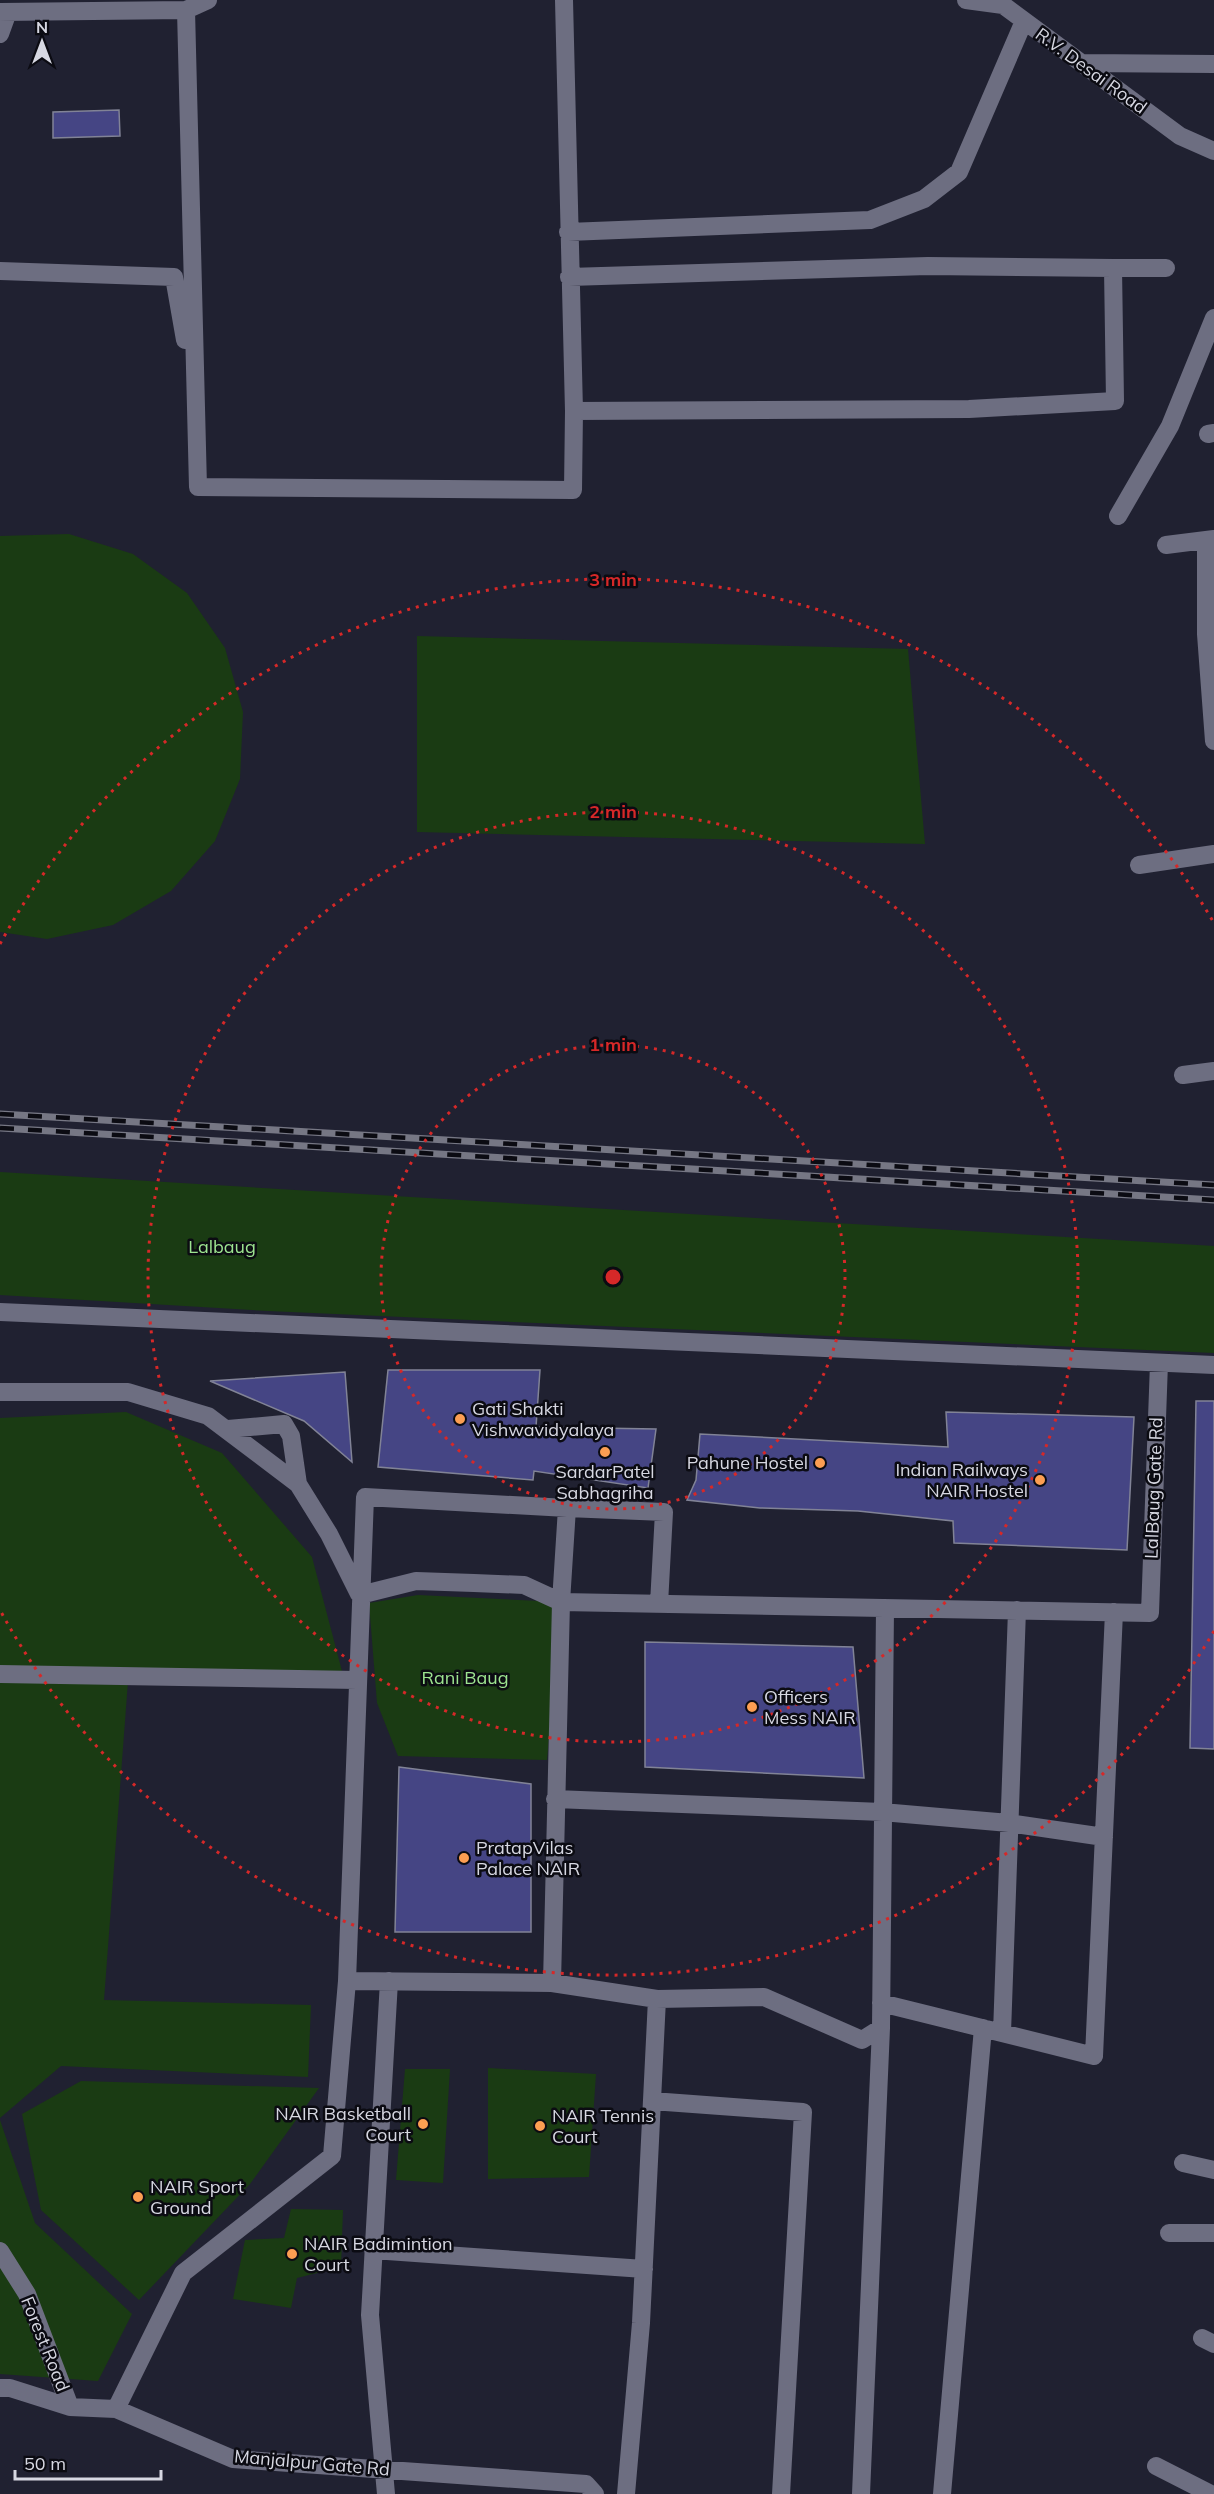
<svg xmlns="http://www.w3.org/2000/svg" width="1214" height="2494" font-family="Mulish,sans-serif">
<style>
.green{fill:#1a3b13}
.building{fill:#454584;stroke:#818396;stroke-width:1.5}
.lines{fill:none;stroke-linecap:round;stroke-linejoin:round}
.minor{stroke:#6d6e81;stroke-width:18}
.rail-casing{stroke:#767784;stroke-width:7}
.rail{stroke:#0b0b12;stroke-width:4.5;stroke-dasharray:14;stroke-linecap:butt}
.ring{fill:none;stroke:#d62828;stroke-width:3;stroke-dasharray:3 6}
.poi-dot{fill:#fc9e52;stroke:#0b0b12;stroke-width:2}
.labels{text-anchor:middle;stroke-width:5;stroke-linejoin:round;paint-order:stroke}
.street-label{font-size:18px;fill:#d7d8e2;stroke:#0b0b12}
.park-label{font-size:18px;fill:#9de490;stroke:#0b0b12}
.poi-label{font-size:18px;fill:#d7d8e2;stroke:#0b0b12;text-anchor:start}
.centre{fill:#d62828;stroke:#0b0b12;stroke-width:3}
.ring-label{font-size:18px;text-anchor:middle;font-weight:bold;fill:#d62828;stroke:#0b0b12;stroke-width:5;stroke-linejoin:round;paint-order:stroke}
</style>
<rect width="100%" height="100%" fill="#202131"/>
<path class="green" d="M69,534L133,554L187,593L225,648L243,712L240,779L215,841L171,891L113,925L47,939L0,932V536Z
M417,636L908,649L925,844L417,832Z
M0,1172L1214,1246V1353L268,1311L0,1295Z
M126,1412L222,1453L312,1557L343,1675L129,1668L104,2000L311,2005L308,2077L61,2066L0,2118V1418Z
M418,1595L561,1602L547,1760L398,1756L377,1703L369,1603Z
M488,2068L596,2074L589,2177L488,2179Z
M405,2069H450L443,2183L396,2180Z
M81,2081L319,2088L250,2184L139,2300L41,2210L22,2114Z
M0,2120L35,2223L132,2314L98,2381L0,2374Z
M291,2209L343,2210L341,2267L297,2278L291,2308L233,2299L245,2240L284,2238Z"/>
<path class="building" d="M119,110L120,136L53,138V112Z
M388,1370H540L536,1427L656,1429L648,1488L534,1471L533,1480L378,1467Z
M345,1372L352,1462L304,1421L210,1381Z
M1196,1401H1214V1749L1190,1748Z
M946,1412L1134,1417L1127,1550L954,1543L953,1521L858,1511L760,1508L687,1500L696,1480L700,1434L948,1447Z
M645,1642L853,1647L864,1778L645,1767Z
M399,1767L531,1784V1932H395Z"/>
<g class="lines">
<path class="minor" d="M966,0L1003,5L1180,136L1214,151
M186,10L198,487L573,490L574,411L564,0
M0,12L186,10L208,0
M0,34L8,12
M1081,63L1214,64
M568,232L870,220L924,199L959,172L1024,21
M0,271L174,277L185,340
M569,277L928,266L1113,268
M574,411L969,409L1115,401L1113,268H1166
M1208,434L1214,433
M1118,516L1170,426L1214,318
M1206,540V634L1214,741
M1166,545L1214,539
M1139,865L1214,854
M1183,1075L1214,1071
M0,1312L1214,1365
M0,1392H128L208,1416L298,1484L329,1534L359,1594
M228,1429L284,1424L291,1436L298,1484
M567,1508L664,1512L659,1604
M885,1608L881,2028L862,2040L764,1997L657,1999L552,1983L561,1602L1150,1613L1159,1363
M0,1674L357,1680
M555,1799L882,1812L1009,1823L1104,1837
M347,1981L552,1983
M881,2003L1002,2033L1017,1610
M1002,2033L1094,2056L1114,1612
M652,2101L803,2112L781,2494
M1183,2163L1214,2170
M1169,2233H1214
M373,2250L644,2269
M0,2251L27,2294L70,2407
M1202,2338L1214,2344
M0,2388H10L70,2407L116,2409L233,2459L586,2484L595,2494
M116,2409L183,2273L332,2156L347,1981L365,1497L567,1508L561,1602L524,1585L474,1583L416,1581L360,1595
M1156,2466L1211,2494
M386,2494L370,2315L389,1981
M626,2494L641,2323L657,1999
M861,2494L881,2028
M942,2494L983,2028"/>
<defs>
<path id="rail" d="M0,1114L1214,1185
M0,1128L1214,1200"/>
</defs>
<use href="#rail" class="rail-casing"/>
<use href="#rail" class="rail"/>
</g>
<g class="ring">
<circle cx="613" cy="1277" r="232"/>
<circle cx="613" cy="1277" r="465"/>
<path d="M1214 1631A697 697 0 0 1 0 1610M0 944A697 697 0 0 1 1214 923"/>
</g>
<g class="poi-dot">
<circle cx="460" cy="1419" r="6"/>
<circle cx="605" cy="1452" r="6"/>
<circle cx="820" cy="1463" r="6"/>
<circle cx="1040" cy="1480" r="6"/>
<circle cx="752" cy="1707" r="6"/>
<circle cx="464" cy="1858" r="6"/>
<circle cx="423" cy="2124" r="6"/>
<circle cx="540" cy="2126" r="6"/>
<circle cx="138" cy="2197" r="6"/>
<circle cx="292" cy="2254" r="6"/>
</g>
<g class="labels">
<g class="street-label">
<text transform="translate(1091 71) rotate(36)" y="6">R.V. Desai Road</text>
<text transform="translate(1154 1488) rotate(-88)" y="6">LalBaug Gate Rd</text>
<text transform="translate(45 2344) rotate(68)" y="6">Forest Road</text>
<text transform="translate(312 2463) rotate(5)" y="6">Manjalpur Gate Rd</text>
</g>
<g class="park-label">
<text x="222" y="1253">Lalbaug</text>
<text x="465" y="1684">Rani Baug</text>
</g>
<g class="poi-label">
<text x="472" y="1415">Gati Shakti<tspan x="472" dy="21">Vishwavidyalaya</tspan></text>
<text x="808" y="1469" text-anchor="end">Pahune Hostel</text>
<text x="1028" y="1476" text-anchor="end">Indian Railways<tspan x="1028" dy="21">NAIR Hostel</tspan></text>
<text x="605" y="1478" text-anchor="middle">SardarPatel<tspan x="605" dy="21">Sabhagriha</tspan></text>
<text x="764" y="1703">Officers<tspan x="764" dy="21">Mess NAIR</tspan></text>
<text x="476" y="1854">PratapVilas<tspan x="476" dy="21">Palace NAIR</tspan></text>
<text x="411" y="2120" text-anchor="end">NAIR Basketball<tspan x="411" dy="21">Court</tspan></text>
<text x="552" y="2122">NAIR Tennis<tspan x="552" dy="21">Court</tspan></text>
<text x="150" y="2193">NAIR Sport<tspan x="150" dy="21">Ground</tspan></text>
<text x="304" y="2250">NAIR Badimintion<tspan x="304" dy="21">Court</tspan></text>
</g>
</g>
<circle cx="613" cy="1277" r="9" class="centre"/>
<g class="ring-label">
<text x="613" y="586">3 min</text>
<text x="613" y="818">2 min</text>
<text x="613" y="1051">1 min</text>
</g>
<g transform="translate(42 42)" stroke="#0b0b12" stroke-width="4.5" paint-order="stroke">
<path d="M0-4.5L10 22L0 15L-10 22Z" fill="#d7d8e2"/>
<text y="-9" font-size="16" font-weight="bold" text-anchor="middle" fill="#d7d8e2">N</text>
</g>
<path d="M15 2470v9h146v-9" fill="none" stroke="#d7d8e2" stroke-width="3"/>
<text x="24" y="2470" font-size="18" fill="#d7d8e2" stroke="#0b0b12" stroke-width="4.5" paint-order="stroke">50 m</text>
</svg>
